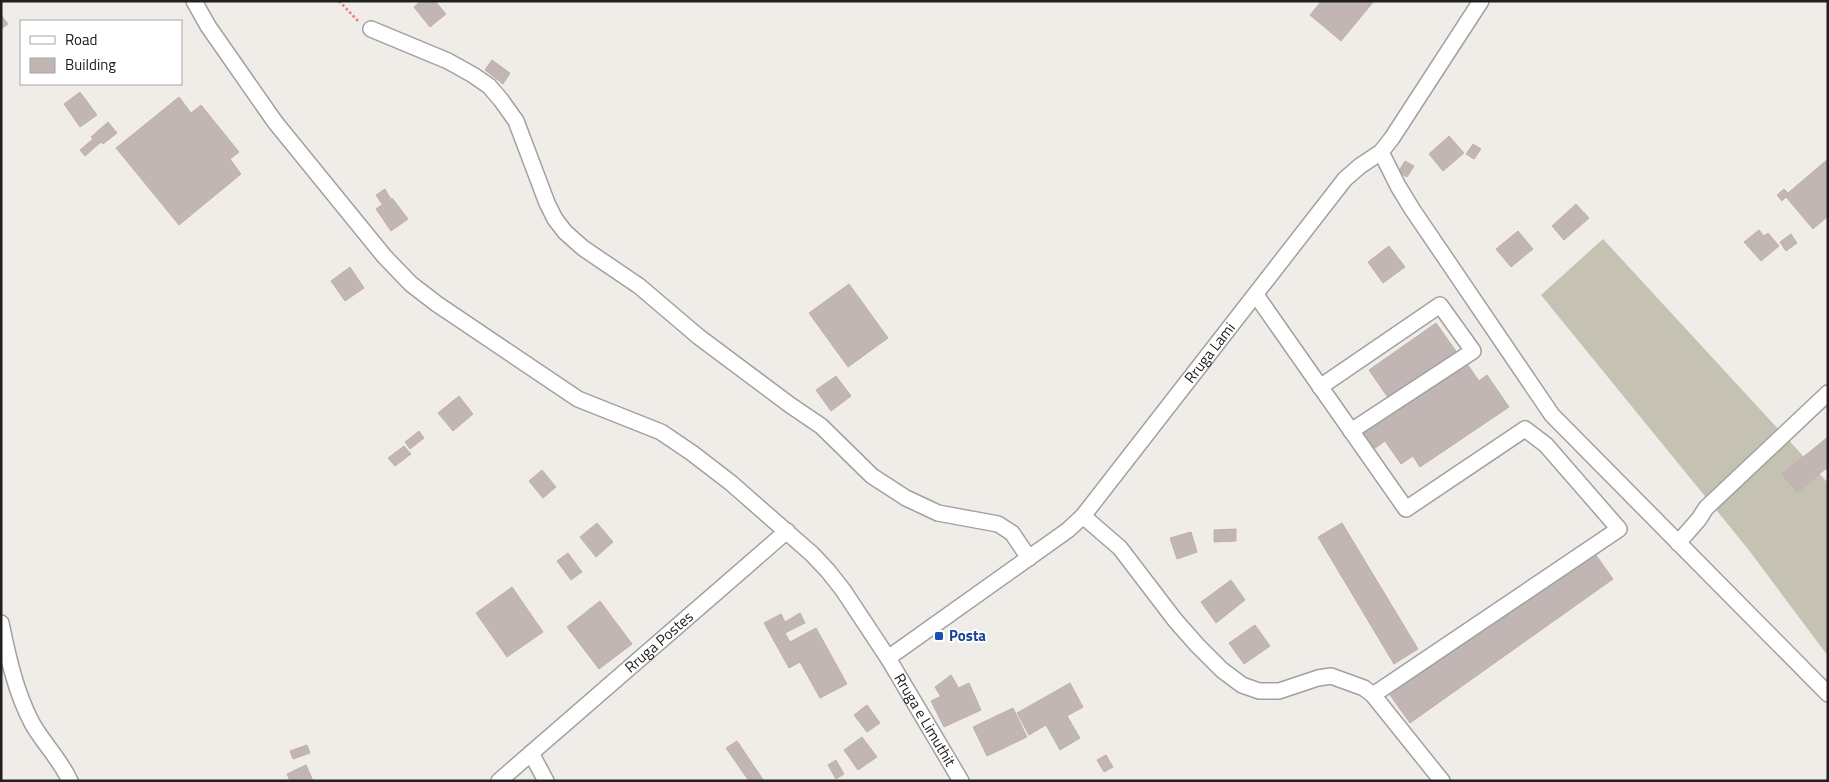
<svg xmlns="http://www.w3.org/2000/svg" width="1829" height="782" font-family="'Titillium Web',sans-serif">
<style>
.construction{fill:#c5c1b3}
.building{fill:#c1b6b3;stroke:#c2b0aa}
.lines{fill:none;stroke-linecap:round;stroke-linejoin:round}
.minor-casing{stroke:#a1a1a1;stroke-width:18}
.path{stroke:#f5747e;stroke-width:2.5;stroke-dasharray:2.5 2.5;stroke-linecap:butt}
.minor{stroke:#fff;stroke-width:15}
.transit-dot{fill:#1a4fb4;stroke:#fff;stroke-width:2}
.labels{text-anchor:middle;stroke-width:4;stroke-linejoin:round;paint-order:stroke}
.street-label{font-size:15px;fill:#202020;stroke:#fff}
.transit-label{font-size:15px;font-weight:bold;fill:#164399;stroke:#fff;text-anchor:start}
</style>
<rect width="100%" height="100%" fill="#f0ece7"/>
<path class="construction" d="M1603,239L1828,483V656L1748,549L1541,295Z"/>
<path class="building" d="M421,1H435L446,14L430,27L414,7Z
M1318,1H1374L1341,41L1310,15L1320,3Z
M1,15L8,24L1,29Z
M492,60L510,73L503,84L485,70Z
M80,92L97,115L80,127L64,104Z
M179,97L191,113L201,105L239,152L230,159L241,174L179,225L116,148Z
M108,122L117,133L103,144L101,142L85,156L80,150L93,139L91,137Z
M1449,136L1464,153L1443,171L1429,154Z
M1473,144L1481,149L1474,159L1466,154Z
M1828,159V216L1813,229L1786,197L1782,201L1777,195L1784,189L1788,193Z
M1405,161L1414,166L1407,177L1398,172Z
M385,189L390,198L382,204L376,195Z
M392,198L408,219L391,231L376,209Z
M1576,204L1589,218L1564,240L1552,226Z
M1759,230L1764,236L1768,233L1779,246L1761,261L1744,242Z
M1518,231L1533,249L1511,267L1496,249Z
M1791,234L1797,243L1786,251L1780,242Z
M1389,246L1405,267L1383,283L1368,262Z
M350,267L364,288L345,301L331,281Z
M849,284L888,338L848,367L809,313Z
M1436,323L1458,354L1391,402L1369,370Z
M1465,361L1479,381L1487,375L1509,407L1420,467L1413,456L1401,464L1385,441L1371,451L1359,434Z
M836,376L851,396L831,411L816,390Z
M459,396L473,414L453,431L438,413Z
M419,431L424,438L410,449L405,442Z
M1828,437V467L1797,492L1782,474Z
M404,446L411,454L395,466L388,458Z
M542,470L556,487L543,498L529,481Z
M597,523L613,542L596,557L580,537Z
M1342,523L1418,649L1394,664L1318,537Z
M1236,529V541L1214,542V530Z
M1191,532L1197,552L1177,559L1170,538Z
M1593,551L1613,579L1410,723L1390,695Z
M568,553L582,572L571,580L557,561Z
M1231,580L1245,600L1216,623L1201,602Z
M512,587L543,632L507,657L476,613Z
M600,601L632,644L599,669L567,627Z
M800,613L805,623L785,633L790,642L816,628L847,684L820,698L800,662L789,668L764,623L781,614L785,622Z
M1255,625L1270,646L1244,664L1229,643Z
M951,675L958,687L941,697L935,687Z
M969,683L981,710L944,727L931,701Z
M1070,683L1083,707L1067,716L1080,738L1060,750L1046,725L1029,735L1017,713Z
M867,705L880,723L867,732L854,715Z
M1013,708L1027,737L987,756L973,727Z
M862,737L877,757L858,770L844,750Z
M737,741L764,781H749L726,748Z
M307,745L310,753L293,759L290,751Z
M1106,755L1113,767L1104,772L1097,760Z
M836,760L844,774L836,779L828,765Z
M306,765L313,781H290L287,774Z"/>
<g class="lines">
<defs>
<g id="minor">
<path id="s1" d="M194,1L208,26L275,122L384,256L411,284L437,304L578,399L661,432L692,453L731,483L812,554L828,571L843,590L888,658L961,781"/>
<path d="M371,29L448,61L473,75L489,86L501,100L516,121L547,203L555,219L565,232L583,248L639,286L699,337L790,405L821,426L872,476L906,498L938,513L998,524L1012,533L1029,558"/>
<path d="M1381,152L1398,186L1412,209L1552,415L1828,694"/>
<path d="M1256,295L1406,509L1525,429L1546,445L1619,529L1373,695"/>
<path d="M1320,387L1440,305L1473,351L1351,431"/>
<path d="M1083,516L1120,548L1175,620L1197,645L1222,670L1242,685L1259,691H1279L1318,678L1331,676L1364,688L1373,695L1442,781"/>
<path d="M1678,543L1699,519L1706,508L1828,393"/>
<path d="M1,623C8,657 16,693 32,723C43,743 60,759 70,781"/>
<path id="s2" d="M888,658L1068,530L1083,516L1345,179L1360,166L1381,152L1392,138L1481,1"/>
<path d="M531,753L546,781"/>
<path id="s3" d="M499,781L787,531"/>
</g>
</defs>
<use href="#minor" class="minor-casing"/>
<path class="path" d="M339,1L359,22"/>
<use href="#minor" class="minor"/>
</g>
<rect class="transit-dot" x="934" y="631" width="10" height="10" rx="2.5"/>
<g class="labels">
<g class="street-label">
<text dy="5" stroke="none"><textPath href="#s2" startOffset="448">Rruga Lami</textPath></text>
<text dy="5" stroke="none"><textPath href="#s3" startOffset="212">Rruga Postes</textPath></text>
<text dy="5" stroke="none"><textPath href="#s1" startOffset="1045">Rruga e Limuthit</textPath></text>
</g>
<g class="transit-label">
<text x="949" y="641">Posta</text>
</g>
</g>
<rect width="1829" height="782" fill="none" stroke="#202020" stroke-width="5"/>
<rect x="20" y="20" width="162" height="65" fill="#ffffff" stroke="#a6a6a6"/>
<rect x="30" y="36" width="25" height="8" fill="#ffffff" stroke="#a6a6a6"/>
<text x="65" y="45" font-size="15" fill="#202020">Road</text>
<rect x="30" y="58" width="25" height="15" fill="#c1b6b3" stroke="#a6a6a6"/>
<text x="65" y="70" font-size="15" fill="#202020">Building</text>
</svg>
